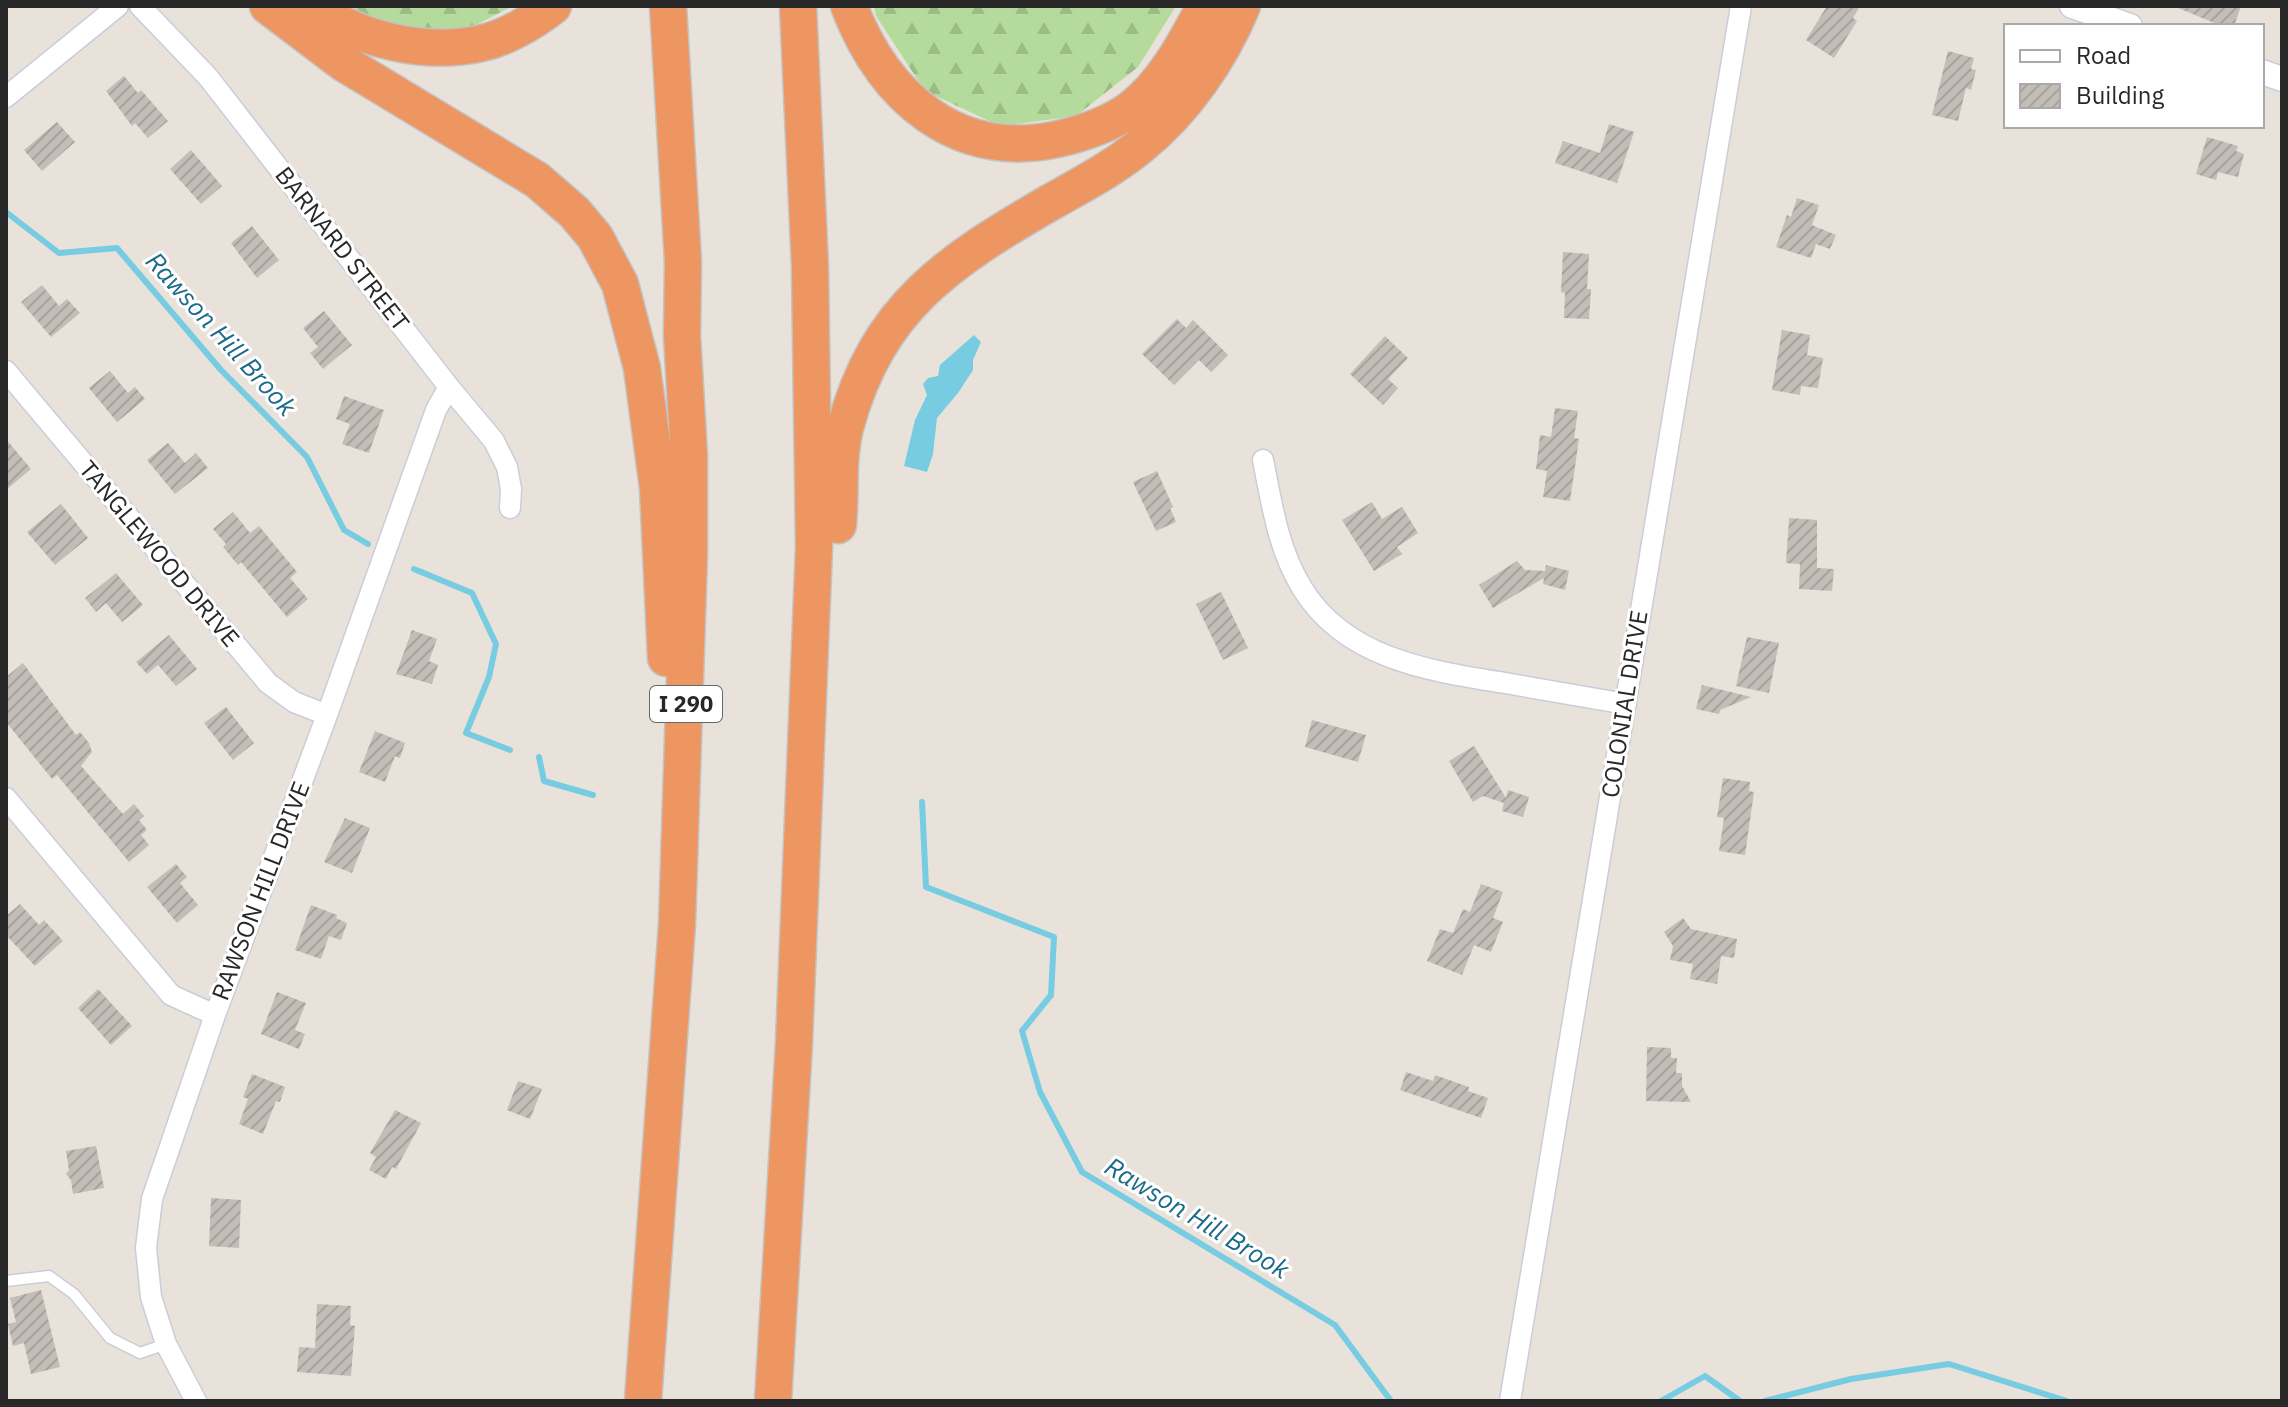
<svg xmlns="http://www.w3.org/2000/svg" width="2288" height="1407" font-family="'IBM Plex Sans',sans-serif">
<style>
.forest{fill:url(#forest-firs)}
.water{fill:#77cce2}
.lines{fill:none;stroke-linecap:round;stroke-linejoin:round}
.stream{stroke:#77cce2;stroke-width:6}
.building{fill:url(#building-hatch)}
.service-casing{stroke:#cacdd9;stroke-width:13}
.minor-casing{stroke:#cacdd9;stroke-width:23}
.tertiary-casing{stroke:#cacdd9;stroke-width:27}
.motorway-casing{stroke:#c3c3c3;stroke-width:39}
.service{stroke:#fff;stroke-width:10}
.minor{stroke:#fff;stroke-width:20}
.tertiary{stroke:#fff;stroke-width:24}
.motorway{stroke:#ee9661;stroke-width:36}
.labels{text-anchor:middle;stroke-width:6;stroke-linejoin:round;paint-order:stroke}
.shield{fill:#fff;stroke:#686868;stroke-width:2}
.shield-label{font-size:22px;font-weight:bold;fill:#282828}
.street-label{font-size:24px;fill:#282828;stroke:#fff}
.water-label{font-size:26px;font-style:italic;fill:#1a6a8b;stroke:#fff}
</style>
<defs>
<pattern id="forest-firs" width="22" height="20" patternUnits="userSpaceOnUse" patternTransform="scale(2)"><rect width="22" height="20" fill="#b5db9c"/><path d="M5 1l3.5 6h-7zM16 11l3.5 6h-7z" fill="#9cbc86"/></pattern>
<pattern id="building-hatch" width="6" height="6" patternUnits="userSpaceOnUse" patternTransform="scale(2)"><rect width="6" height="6" fill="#c2bdb7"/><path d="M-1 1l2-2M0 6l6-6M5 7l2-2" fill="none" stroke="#a7a29d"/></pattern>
</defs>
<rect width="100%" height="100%" fill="#e9e2db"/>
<path class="forest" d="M346,6H513L462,32L373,22Z
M874,6H1176L1138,67L1076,116L1000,126L925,91L876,16Z"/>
<path class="water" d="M974,335L981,342L973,360V370L958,393L937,418L933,454L927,472L904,466L915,420L927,395L923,384L928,378L938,376L940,365Z"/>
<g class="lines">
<path class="stream" d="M6,212L59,253L117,248L221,370L307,457L344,530L368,544
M414,569L472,593L496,644L489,677L466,733L510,750
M539,757L544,781L593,795
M922,802L926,887L1054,937L1051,995L1022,1031L1040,1092L1082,1172L1335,1325L1391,1401
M1661,1401L1705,1376L1740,1401
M1765,1401L1851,1379L1949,1364L2067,1401"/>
</g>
<path class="building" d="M1827,6H1860L1853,18L1857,21L1834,58L1806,40Z
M2173,6H2241L2234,26H2222Z
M1948,51L1974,58L1971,69L1976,70L1971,90L1966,88L1958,121L1932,115Z
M124,76L138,93L141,90L168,121L148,138L135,123L132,126L106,91Z
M57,122L75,142L42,171L24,150Z
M1609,124L1634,132L1617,183L1555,163L1563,141L1600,153Z
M2207,137L2238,146L2236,151L2244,154L2238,177L2218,172L2216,180L2196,174Z
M191,150L222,186L201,204L170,169Z
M1797,198L1819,205L1812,225L1836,235L1830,249L1816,244L1811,258L1776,247L1787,215L1791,217Z
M252,226L279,260L257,278L231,243Z
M1563,252L1589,254L1587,289H1591L1589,319L1564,318L1565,293L1561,292Z
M42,285L59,306L67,299L80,313L51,337L21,302Z
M324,311L352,345L323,369L310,353L318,347L303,328Z
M1177,319L1186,328L1193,320L1228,355L1211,372L1199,360L1174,385L1142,354Z
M1782,330L1810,335L1807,355L1823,358L1818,388L1801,386L1800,395L1772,390Z
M1385,336L1408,358L1388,379L1398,388L1383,405L1350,374Z
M110,371L128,393L135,387L145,399L117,422L89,388Z
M344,396L384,410L369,453L342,444L350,424L336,419Z
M1555,408L1578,411L1574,438L1579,439L1570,501L1543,497L1547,471L1536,469L1540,435L1551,437Z
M6,439L31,469L6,490Z
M168,443L185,463L196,453L208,468L175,494L147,460Z
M1157,471L1173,507L1170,508L1176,522L1156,531L1133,482Z
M1372,502L1382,519L1402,507L1418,533L1397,547L1402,554L1374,571L1342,520Z
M61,504L88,538L55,565L27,532Z
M233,512L250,533L259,526L297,572L290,578L308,599L287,617L241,562L238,565L223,547L226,544L213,529Z
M1789,518L1817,520V568L1834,569L1832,591L1799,589L1800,564L1786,563Z
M1517,561L1525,570L1545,571L1546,565L1569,571L1565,590L1543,584L1544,578L1493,608L1479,585Z
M116,573L143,605L122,622L106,603L96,612L85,598Z
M1221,592L1248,648L1223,660L1196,604Z
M412,630L437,639L429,661L438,665L432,684L396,674Z
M169,635L197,669L176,686L158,665L147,674L136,662Z
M1747,637L1779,643L1769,693L1736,686Z
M23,663L76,735L80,732L89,743L92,752L81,766L123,814L134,804L144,816L139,820L147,830L141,835L149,845L129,862L57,775L52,779L6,722V677Z
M1702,685L1751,697L1720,710L1719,714L1696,709Z
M226,707L254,743L233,760L204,723Z
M1312,720L1366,735L1358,762L1305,747Z
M375,731L405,743L400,758L395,756L385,782L359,772Z
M1474,746L1506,798L1508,790L1529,797L1523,817L1502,811L1504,803L1483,796L1473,802L1449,761Z
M1723,778L1750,782L1749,791L1754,792L1745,855L1719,851L1724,818L1717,817Z
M345,818L370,828L352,873L324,862Z
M176,864L187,877L180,883L198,905L177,923L147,887Z
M1481,884L1503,892L1493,918L1503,922L1491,952L1474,945L1462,975L1427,961L1440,929L1453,933L1463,909L1470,912Z
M20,904L39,925L44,920L63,941L35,966L6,935V916Z
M311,905L337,915L336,918L347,923L341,940L329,936L321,959L295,950Z
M1683,918L1691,929L1737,939L1734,958L1721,956L1717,984L1690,979L1693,964L1670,960L1673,946L1664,932Z
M98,989L132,1026L111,1045L78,1008Z
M277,992L306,1003L295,1030L305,1034L299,1049L261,1034Z
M1647,1047L1671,1048V1058H1677L1676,1073H1682V1086L1691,1102L1646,1101Z
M1406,1072L1433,1081L1435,1075L1469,1087L1468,1091L1488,1098L1481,1118L1400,1090Z
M252,1074L285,1087L280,1102L276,1101L263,1134L239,1124L248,1099L243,1097Z
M518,1081L542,1089L530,1119L507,1110Z
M395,1110L421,1123L396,1169L392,1167L386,1179L369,1170L376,1157L370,1153Z
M96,1146L104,1188L73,1194L71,1180L66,1174L69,1170L66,1151Z
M211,1198L241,1200L239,1248L209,1246Z
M41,1290L60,1367L31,1374L24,1343L13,1346L8,1324L16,1322L10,1298Z
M317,1304L351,1306L350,1325L355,1326L351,1376L297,1372L299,1347L315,1348Z"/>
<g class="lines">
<defs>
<path id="service" d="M6,1281L49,1276L74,1294L110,1338L140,1353L166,1344"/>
<path id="minor" d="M140,6L208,77L449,387L494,441L507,467L511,489L510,508
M6,97L118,6
M6,371L268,683L294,702L327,715
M1263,460C1272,505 1278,549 1302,588C1345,659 1430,671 1505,683C1545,690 1585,697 1626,704
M6,798L171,995L215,1015
M196,1401L166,1344L151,1297L146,1248L152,1199L215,1015L327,715L436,410L449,387
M1510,1401L1741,6"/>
<path id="tertiary" d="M2072,6L2130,26
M2262,72L2282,79"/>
<path id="motorway" d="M268,6L342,62L537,180L574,212L595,237L620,284L642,368L658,488L666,658
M312,6C358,40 426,56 482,43C506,38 534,21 553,6
M849,6C884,97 956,161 1058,139C1084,133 1109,125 1131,109C1164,84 1186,42 1205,6
M838,525C841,493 837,461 845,428C877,307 949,261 1051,202C1081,185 1112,169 1139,147C1184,111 1220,59 1242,6
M643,1401L677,924L689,554V455L682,336L683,262L668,6
M773,1401L794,1043L814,547L810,267L798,6"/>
</defs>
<use href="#service" class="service-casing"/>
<use href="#minor" class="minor-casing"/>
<use href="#tertiary" class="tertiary-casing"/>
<use href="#motorway" class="motorway-casing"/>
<use href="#service" class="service"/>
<use href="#minor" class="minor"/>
<use href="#tertiary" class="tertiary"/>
<use href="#motorway" class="motorway"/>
</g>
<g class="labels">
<rect class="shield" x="650" y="686" width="72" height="36" rx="6"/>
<g class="shield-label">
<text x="686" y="712">I 290</text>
</g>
<g class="street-label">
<text transform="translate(342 249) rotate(52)" y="8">BARNARD STREET</text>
<text transform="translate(159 554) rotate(50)" y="8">TANGLEWOOD DRIVE</text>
<text transform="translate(1625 704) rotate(-81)" y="8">COLONIAL DRIVE</text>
<text transform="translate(261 891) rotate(-69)" y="8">RAWSON HILL DRIVE</text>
</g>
<g class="water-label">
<text transform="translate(221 334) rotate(48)" y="9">Rawson Hill Brook</text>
<text transform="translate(1197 1218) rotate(31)" y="9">Rawson Hill Brook</text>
</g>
</g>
<rect width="2288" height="1407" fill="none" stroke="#282828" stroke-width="16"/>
<rect x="2004" y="24" width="260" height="104" fill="#ffffff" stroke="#a9a9a9" stroke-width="2"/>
<rect x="2020" y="50" width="40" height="12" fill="#ffffff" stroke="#a9a9a9" stroke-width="2"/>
<text x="2076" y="64" font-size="24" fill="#282828">Road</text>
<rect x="2020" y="84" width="40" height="24" fill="url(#building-hatch)" stroke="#a9a9a9" stroke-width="2"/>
<text x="2076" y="104" font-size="24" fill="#282828">Building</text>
</svg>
